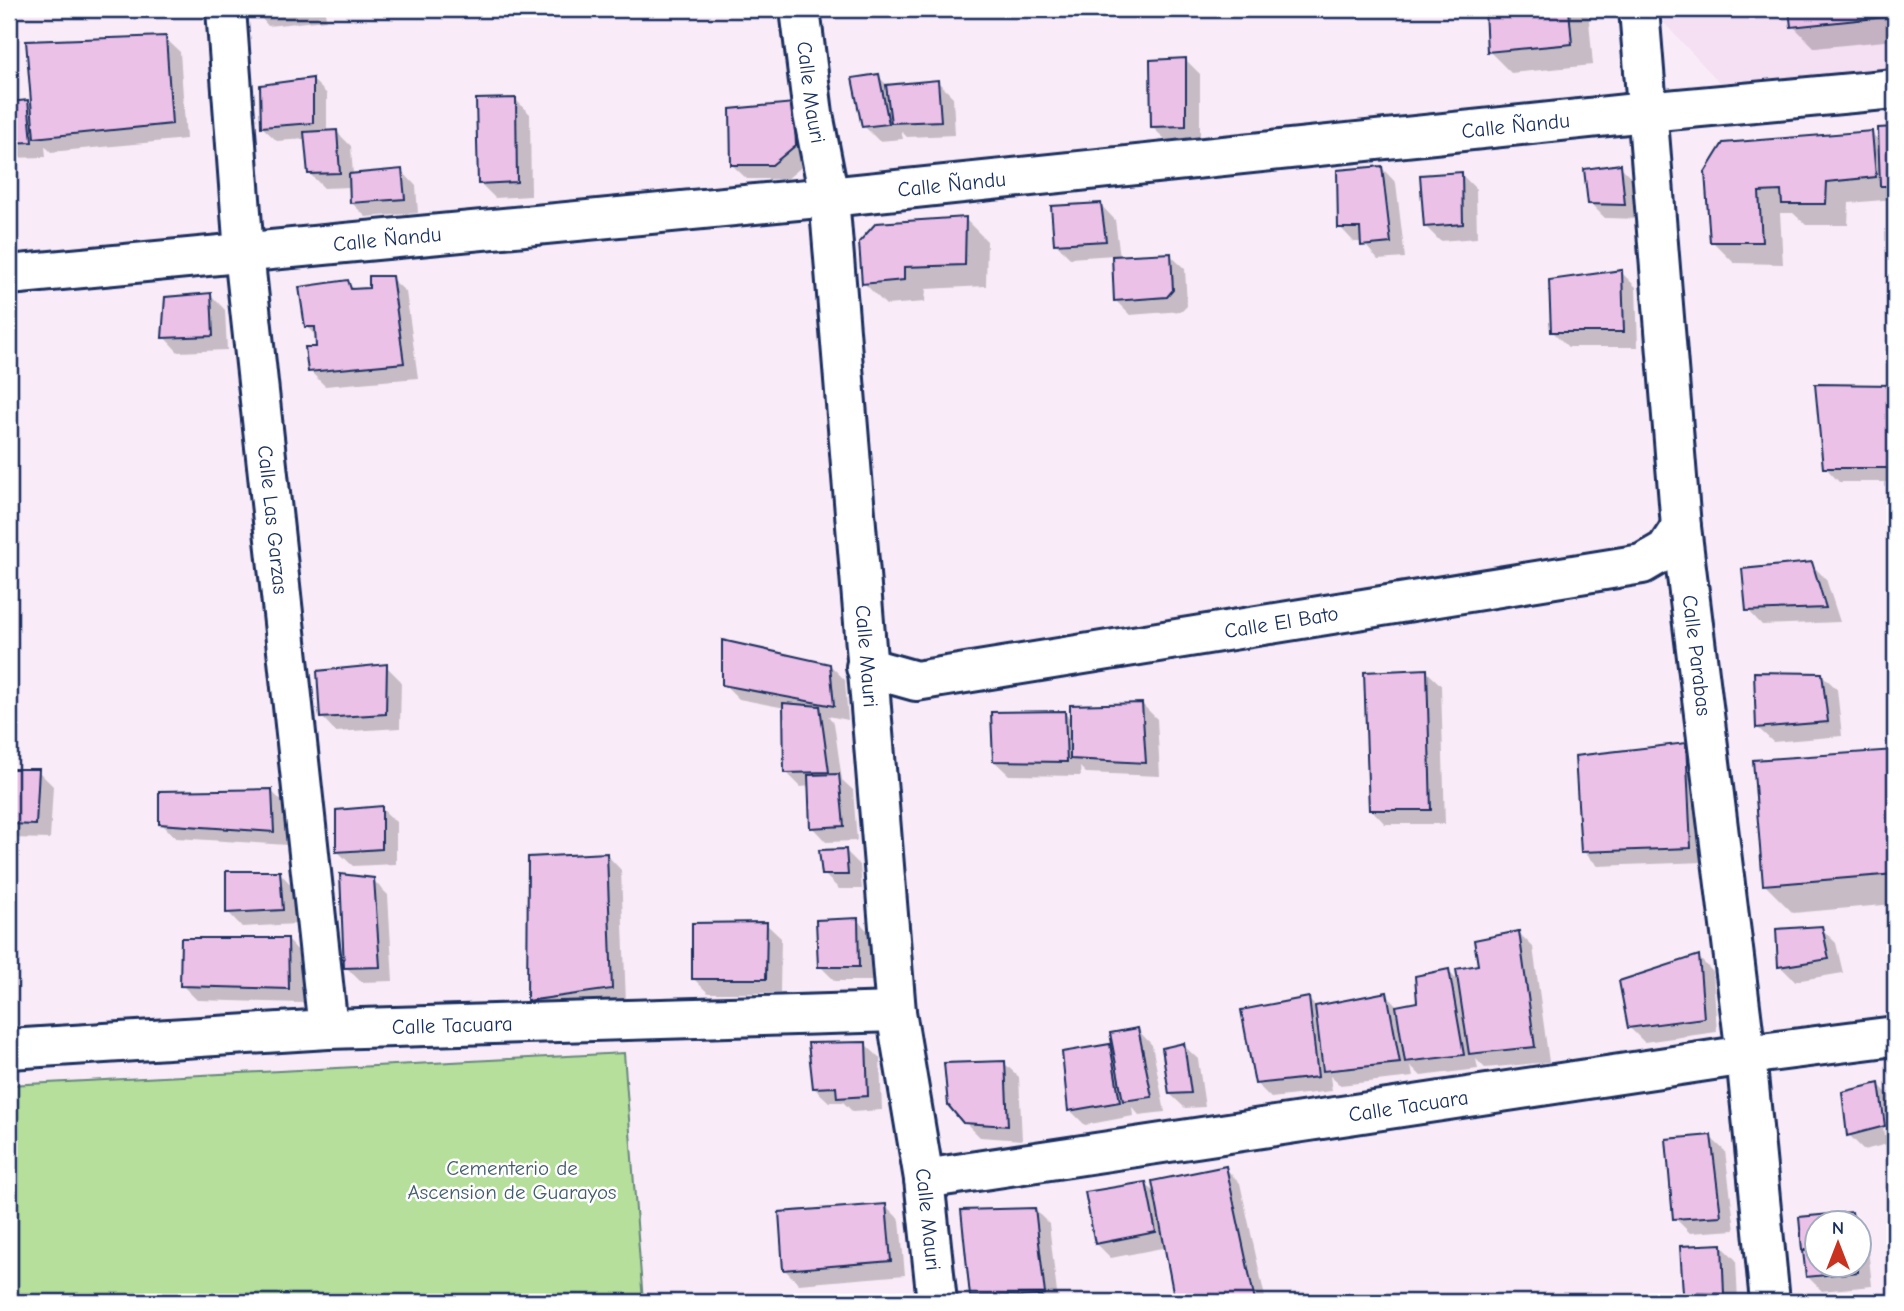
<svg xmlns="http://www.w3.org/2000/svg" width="1904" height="1311" font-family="'Comic Neue',sans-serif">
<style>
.built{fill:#f5dff3}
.green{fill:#b5df9b;stroke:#68877c;stroke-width:2}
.shadow{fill:#0003;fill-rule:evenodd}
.building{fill:#ebc1e8;stroke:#1b2f5e;stroke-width:2}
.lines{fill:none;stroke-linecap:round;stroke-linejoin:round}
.minor-casing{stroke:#1b2f5e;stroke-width:44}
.minor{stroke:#fff;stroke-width:38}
.labels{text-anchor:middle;stroke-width:5;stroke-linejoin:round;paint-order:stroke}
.street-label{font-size:21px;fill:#1b2f5e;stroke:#fff}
.park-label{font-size:21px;fill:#425b6d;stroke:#fff}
</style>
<rect width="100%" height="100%" fill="#f9ecf8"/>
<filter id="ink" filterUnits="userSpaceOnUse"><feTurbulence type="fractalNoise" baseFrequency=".0143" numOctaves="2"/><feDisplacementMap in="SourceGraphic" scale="14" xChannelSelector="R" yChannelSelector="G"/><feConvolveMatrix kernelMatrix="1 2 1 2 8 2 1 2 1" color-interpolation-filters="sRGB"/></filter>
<g filter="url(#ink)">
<path class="built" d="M1663,9H1895V69L1719,82L1663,22Z"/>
<path class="green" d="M624,1053L643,1302H9V1085Z"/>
<path class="shadow" d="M254,9H325L326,20L268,26Z
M1487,9H1588L1593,65L1511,73L1489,51Z
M1791,9H1895V40L1815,48L1793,26Z
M165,38L180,52L186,139L51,152L45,146L46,157L9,158V103L27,102L34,108Z
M1186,60L1200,74V140L1167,141L1152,127Z
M878,76L889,87L938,82L953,97L955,135L907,137L901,131L903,139L879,141L864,126Z
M313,80L327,94V132L336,131L351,146L353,175L402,171L416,186L418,213L366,217L351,202V187L324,188L310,174L306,139L277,141L262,127Z
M515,99L530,114L531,196L495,198L480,183Z
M793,105L810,160L787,179H747L732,165Z
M1895,129V199L1849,203L1848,225H1806L1793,213H1780L1783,264L1734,263L1712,241L1706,173L1871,133L1881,142L1880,130Z
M1620,166L1635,181L1639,219L1605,218L1590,203Z
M1382,168L1396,183L1405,258L1378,260L1363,242H1354L1340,227Z
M1461,174L1476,189L1477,238L1440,241L1425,226Z
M1101,205L1115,220L1120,257L1170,255L1185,269L1187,306L1182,311L1130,315L1115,300L1114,255L1070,258L1056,244Z
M965,219L987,241L986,286L926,289L925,302L886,305L864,283Z
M1621,272L1636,287L1638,347H1568L1553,332Z
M391,278L406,292L418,378L325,386L310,371L317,348V337L306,326L347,282L355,290L370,289Z
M211,295L225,310L227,350L178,352L164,337Z
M1817,386H1895V482H1839L1825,467Z
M1811,564L1826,579L1840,622L1762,625L1748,610Z
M830,665L845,680L848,720L828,716L834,723L842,780L853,790L857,841L826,842L812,827L810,786L801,787L786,772L785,708L739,699L724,684Z
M386,666L401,681L400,728L336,732L322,717Z
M1426,671L1441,685L1445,824H1385L1371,809Z
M1822,675L1837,689L1842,736L1773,742L1758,728Z
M1142,704L1157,719L1160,776L1086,773L1080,767L1081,776L1009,775L994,761L1064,713L1072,720Z
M1686,745L1700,760L1705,862L1598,866L1583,851Z
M1895,752V904L1793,913L1764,884L1755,761Z
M9,771H38L53,786L50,839L9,838Z
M271,791L286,805L288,845L176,838L161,823Z
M381,808L396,822V864L353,866L338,852Z
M846,851L860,865L862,889H839L824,874Z
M607,855L621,870L626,1003L543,1015L528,1000Z
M280,873L294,888L297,924L242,927L228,912Z
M373,880L388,895L393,981L361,982L346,967Z
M857,920L872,935L873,981H835L820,966Z
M766,924L781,938L780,993H708L693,978Z
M1821,928L1836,943L1843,973L1795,981L1780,966Z
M1519,933L1533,947L1549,1062L1485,1068L1476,1059L1478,1069L1421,1076L1411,1066L1413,1077L1340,1085L1330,1076L1332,1091L1271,1098L1256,1083L1308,999L1316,1007L1386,994L1399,1008L1419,1003L1448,971L1459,982Z
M288,940L302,955L303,1003L197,1000L182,985Z
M1698,957L1713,972L1717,1032L1644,1042L1629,1027Z
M1138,1030L1152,1045L1165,1112L1139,1115L1132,1107L1133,1116L1085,1125L1070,1110L1110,1046L1116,1052Z
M865,1044L880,1058L882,1110L853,1112L843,1102H829L814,1088Z
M1183,1045L1198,1059L1205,1107L1185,1108L1170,1094Z
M1004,1063L1019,1077L1022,1140L980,1137L965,1122Z
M1879,1085L1894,1100L1895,1142L1864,1150L1849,1135ZM1880,1100H1883L1888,1135H1884Z
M1710,1137L1725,1151L1735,1230L1690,1233L1675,1218Z
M1225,1168L1240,1183L1266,1302H1177L1167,1247L1111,1258L1096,1243L1146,1184L1157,1195Z
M886,1206L900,1220L905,1275L799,1284L784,1269Z
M1034,1209L1049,1224L1058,1302H972L976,1300L972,1296Z
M1851,1214L1866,1229L1872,1286L1822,1291L1807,1276L1801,1219ZM1816,1224H1858V1266H1816Z
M1721,1245L1736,1260L1738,1302H1695L1685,1292Z"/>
<path class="building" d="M1485,9H1569L1572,44L1487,52Z
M1789,9H1895V16L1791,27Z
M166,36L172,124L34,138L26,41Z
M1186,58V126L1151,127L1150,60Z
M879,74L889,124L862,127L852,78Z
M313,78V123L261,127L260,85Z
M938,80L941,121L891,123L886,85Z
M516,98L517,182L478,184L476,99Z
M28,100L32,142L9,143V102Z
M794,103L796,145L772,165H731L730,109Z
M1895,127V186H1880L1878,128Z
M337,130L340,173L308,174L304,132Z
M1872,131L1876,177L1827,182L1826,204H1782L1781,191L1759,192L1762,242H1710L1705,172L1723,143Z
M1621,164L1625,205L1588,204L1584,169Z
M1382,166L1391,243L1361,246L1360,228H1338L1337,170Z
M402,169L405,199L350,203L349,174Z
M402,169L405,199L350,203L349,174Z
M1462,172L1463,224L1424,227L1420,175Z
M1101,203L1106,241L1054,244L1051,206Z
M966,217L965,265L904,267V280L862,284L859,242L876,223Z
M1171,253L1173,290L1167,297L1114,301L1112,256Z
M1622,270L1624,332H1551L1549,280Z
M369,276H392L404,363L308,372L305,347H316L315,327H305L299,287L348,280L351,289L369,288Z
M211,293L213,336L162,338L165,297Z
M1815,384L1895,385V468H1823Z
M1812,562L1826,608L1746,611L1742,569Z
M722,640L830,664L834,706L722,685Z
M387,664L386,714L320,718L317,671Z
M1427,669L1431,810H1369L1364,672Z
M1754,672L1822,673L1828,722L1756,728Z
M783,703L820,706L829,772L784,773Z
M1142,703L1146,763L1070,759V705Z
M1065,711L1067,762L993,761L991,712Z
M1686,743L1691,848L1581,852L1575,756Z
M1895,750V874L1763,885L1753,760Z
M9,769H39L36,825L9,824Z
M839,774L844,826L810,828L808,775Z
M272,789L274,832L159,824V791Z
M382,806V849L336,852V810Z
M846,849L848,875H822L819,850Z
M607,853L612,989L527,1001L528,857Z
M226,871H280L283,910L226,913Z
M340,874L374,878L380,967L344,968Z
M858,918L859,967H818L816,920Z
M767,922L766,979H692V923Z
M1822,926L1829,959L1778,967L1776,929Z
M1519,931L1535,1047L1469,1054L1456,969L1478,965L1474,940Z
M181,938H288L289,989L180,986Z
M1699,955L1704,1018L1628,1028L1619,981Z
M1449,969L1464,1055L1405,1062L1396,1006L1417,1002L1415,976Z
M1387,992L1400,1063L1323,1071L1315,1006Z
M1309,997L1318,1077L1255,1084L1241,1010Z
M1138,1028L1152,1097L1123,1101L1110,1033Z
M866,1042L868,1096L837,1098L836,1087L813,1088L808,1043Z
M1184,1043L1191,1093L1169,1094L1162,1048Z
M1110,1044L1120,1102L1068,1111L1062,1052Z
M1005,1061L1008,1126L963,1123L948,1105L944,1063Z
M1879,1083L1885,1126L1847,1136L1842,1092Z
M1711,1135L1721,1216L1673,1219L1666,1139Z
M1226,1166L1255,1301L1175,1302L1152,1181Z
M1146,1182L1156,1232L1095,1244L1085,1192Z
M886,1204L891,1261L783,1270L779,1212Z
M1035,1208L1045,1294L970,1296L961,1210Z
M1852,1212L1854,1224H1816V1248L1802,1250L1799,1217Z
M1722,1244L1724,1294L1683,1293L1680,1246Z
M1816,1250V1266H1858V1272L1806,1277L1803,1251Z
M1042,1296L1044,1302H970V1299Z"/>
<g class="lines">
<defs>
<g id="minor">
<path id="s1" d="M226,9L244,253L328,1029"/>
<path id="s2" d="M800,9L813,114L829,197L896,1012L924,1179L937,1302"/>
<path id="s3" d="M1639,9L1681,527L1746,1055L1770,1302"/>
<path id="s4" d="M9,275L829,197L1646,112L1895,89"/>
<path id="s5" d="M866,667L916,681L1642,564L1666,550L1681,527"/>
<path id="s6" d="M9,1049L328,1029L896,1012"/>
<path id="s7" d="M924,1179L1746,1055L1895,1036"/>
</g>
</defs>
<use href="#minor" class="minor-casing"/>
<use href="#minor" class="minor"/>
</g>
</g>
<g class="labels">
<g class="street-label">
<text dy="7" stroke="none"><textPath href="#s2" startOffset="84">Calle Mauri</textPath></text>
<text dy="7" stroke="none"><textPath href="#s4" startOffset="1514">Calle Ñandu</textPath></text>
<text dy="7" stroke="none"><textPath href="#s4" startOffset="947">Calle Ñandu</textPath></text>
<text dy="7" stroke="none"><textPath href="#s4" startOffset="380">Calle Ñandu</textPath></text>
<text dy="7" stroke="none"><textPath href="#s1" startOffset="513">Calle Las Garzas</textPath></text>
<text dy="7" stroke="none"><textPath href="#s5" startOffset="422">Calle El Bato</textPath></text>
<text dy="7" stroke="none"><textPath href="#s2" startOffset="651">Calle Mauri</textPath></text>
<text dy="7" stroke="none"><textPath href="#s3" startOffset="649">Calle Parabas</textPath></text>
<text dy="7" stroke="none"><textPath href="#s6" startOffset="444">Calle Tacuara</textPath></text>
<text dy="7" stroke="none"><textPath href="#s7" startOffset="490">Calle Tacuara</textPath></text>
<text dy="7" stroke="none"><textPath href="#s2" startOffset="1218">Calle Mauri</textPath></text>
</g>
<g class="park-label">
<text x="512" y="1175">Cementerio de<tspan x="512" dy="24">Ascension de Guarayos</tspan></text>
</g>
</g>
<rect width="1904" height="1311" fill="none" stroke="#fff" stroke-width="35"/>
<rect x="18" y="18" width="1869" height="1276" fill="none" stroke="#1b2f5e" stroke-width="2.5" filter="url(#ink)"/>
<g transform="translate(1838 1244)"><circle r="33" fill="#ffffff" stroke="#a4acbf" stroke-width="2"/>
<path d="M0-5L12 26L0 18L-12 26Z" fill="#c8321e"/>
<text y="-10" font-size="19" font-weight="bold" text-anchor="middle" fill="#1b2f5e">N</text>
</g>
</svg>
